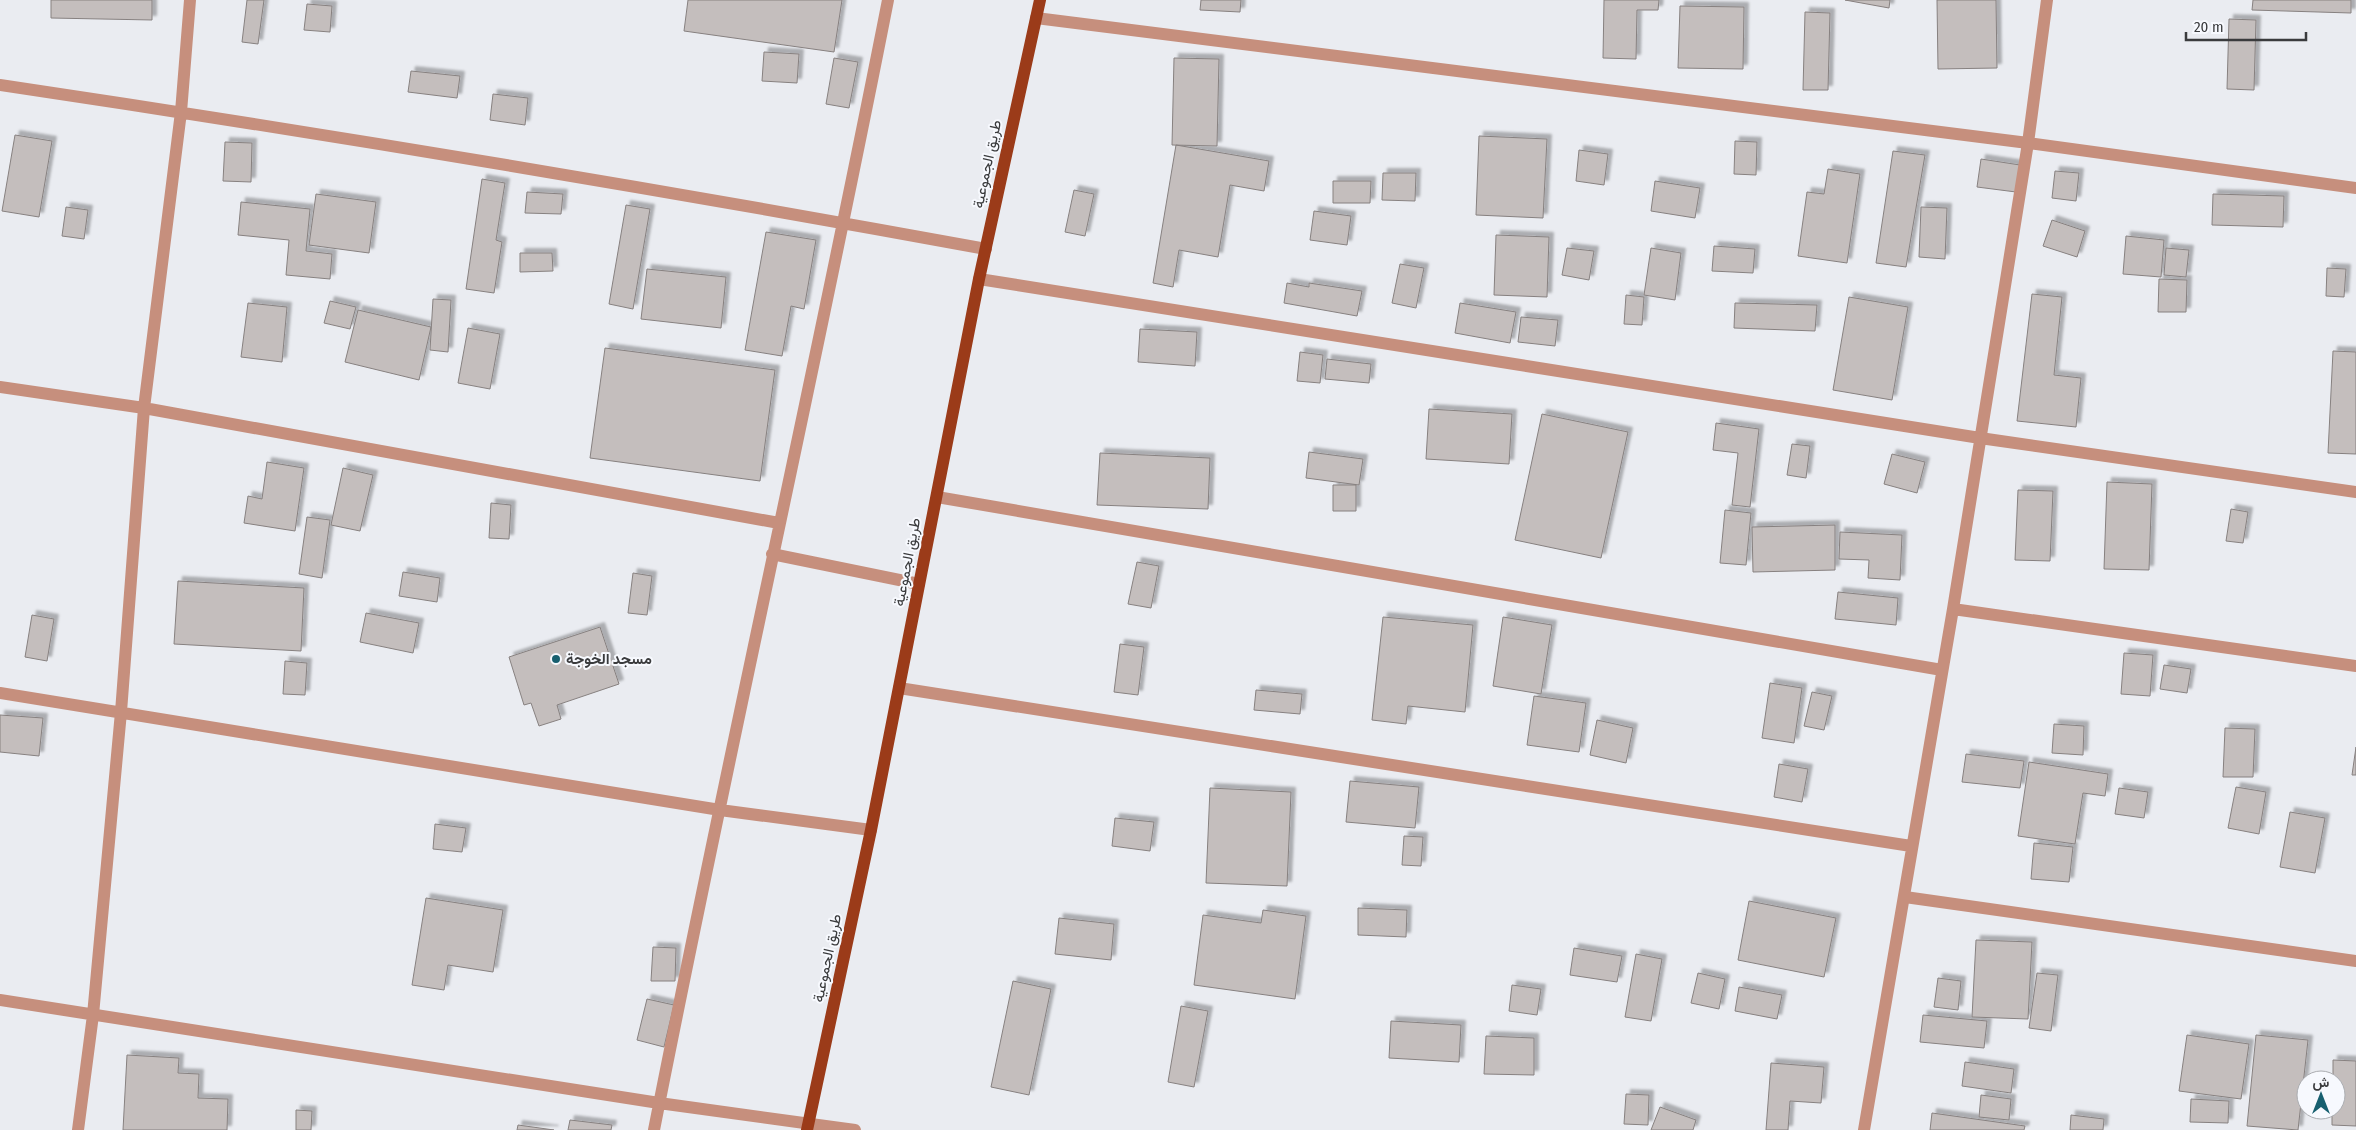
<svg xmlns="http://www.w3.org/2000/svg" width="2356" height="1130" font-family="'Fira Sans Condensed',Vazirmatn,sans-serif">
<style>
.building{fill:#c4bebd;stroke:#878180;filter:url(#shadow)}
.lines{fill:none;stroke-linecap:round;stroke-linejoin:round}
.minor{stroke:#c68f7d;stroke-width:12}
.major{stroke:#9b3b19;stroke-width:12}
.poi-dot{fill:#175f6f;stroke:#f7f9fe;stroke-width:2}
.labels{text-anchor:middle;stroke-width:4;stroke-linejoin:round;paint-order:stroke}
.street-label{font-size:15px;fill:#3a3b3d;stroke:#f7f9fe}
.poi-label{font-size:15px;font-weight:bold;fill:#3a3b3d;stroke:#f7f9fe;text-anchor:start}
</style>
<defs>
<filter id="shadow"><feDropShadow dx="4.5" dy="-4.5" stdDeviation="1" flood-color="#0004"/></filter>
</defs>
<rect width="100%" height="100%" fill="#eaecf1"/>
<path class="building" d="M51,0H152V20L51,18Z
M247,0H264L258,44L242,42Z
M688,0H842L834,52L684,31Z
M1201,0H1241L1240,12L1200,10Z
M1604,0H1659L1658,10H1637L1636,59L1603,58Z
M1845,0H1890L1889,8Z
M1937,0H1996L1997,68L1938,69Z
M2253,0H2351V13L2252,10Z
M307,4L332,6L330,32L304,30Z
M1680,6L1744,7L1743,69L1678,68Z
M1805,12L1830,13L1828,90H1803Z
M2229,19L2256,20L2254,90L2227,89Z
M764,52L799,54L797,83L762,81Z
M834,58L858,62L849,108L826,104Z
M1174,58L1219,59L1217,146L1172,145Z
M411,71L460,76L457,98L408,92Z
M493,94L528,98L525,125L490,120Z
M15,135L52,141L39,217L2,211Z
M1479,136L1547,139L1543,218L1476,215Z
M1735,141L1757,142L1756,175L1734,174Z
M225,142L252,143L251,182L223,181Z
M1176,145L1269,161L1264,191L1230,185L1218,257L1179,250L1173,287L1153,283Z
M1579,150L1608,154L1604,185L1576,181Z
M1893,151L1925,155L1906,267L1876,263Z
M1981,159L2020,165L2016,192L1977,187Z
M1828,169L1860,174L1847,263L1798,256L1807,192L1824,194Z
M2055,171L2079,173L2076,201L2052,198Z
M1383,173H1416L1415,201L1382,200Z
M482,179L505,183L496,240L502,242L494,293L466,289Z
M1333,181H1371L1370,203H1333Z
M1655,181L1700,188L1695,218L1651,211Z
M1074,190L1094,194L1085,236L1065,232Z
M527,192L563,194L561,214L525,213Z
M316,194L376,202L369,253L309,245Z
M2213,194L2284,196L2283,227L2212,225Z
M241,202L310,209L306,251L332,254L330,279L286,275L289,240L238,235Z
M626,205L650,209L633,309L609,304Z
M66,207L88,210L84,239L62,236Z
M1921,207L1947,208L1945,259L1919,257Z
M1314,211L1351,216L1347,245L1310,240Z
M2052,220L2085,231L2077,257L2043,246Z
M766,232L816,240L804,309L791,306L782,356L745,350Z
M1496,235L1549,237L1547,297L1494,295Z
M2126,236L2164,240L2161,277L2123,274Z
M1714,246L1755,249L1753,273L1712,271Z
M1567,248L1594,251L1589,280L1562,275Z
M1651,248L1681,253L1675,300L1644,295Z
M2166,248L2189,250L2186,277L2164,275Z
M520,253H552L553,271L520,272Z
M1400,264L1424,268L1416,308L1392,303Z
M2327,268L2346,269L2344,297L2326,296Z
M647,269L726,277L721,328L641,319Z
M2159,279L2187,280L2186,312H2158Z
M1287,283L1309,287V283L1362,291L1357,316L1284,303Z
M2032,294L2062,297L2054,375L2081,378L2076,427L2017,421Z
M1626,295L1644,297L1642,325L1624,324Z
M1849,297L1908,307L1892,400L1833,390Z
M433,299L451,300L448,352L430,350Z
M330,301L356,307L350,329L324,323Z
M248,303L287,307L282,362L241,357Z
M1460,303L1516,312L1510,343L1455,333Z
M1735,303L1817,305L1815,331L1734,328Z
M358,310L431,327L419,380L345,362Z
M1521,317L1558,320L1555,346L1518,342Z
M468,328L500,334L490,389L458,383Z
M1140,329L1197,332L1195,366L1138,362Z
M605,348L775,370L760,481L590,458Z
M2333,351L2356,352V454L2328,453Z
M1300,352L1323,355L1320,383L1297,381Z
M1327,359L1371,364L1369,383L1325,379Z
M1429,409L1512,414L1509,464L1426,459Z
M1542,414L1628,432L1601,558L1515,540Z
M1716,423L1759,429L1750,507L1732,505L1738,453L1713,450Z
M1792,444L1810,446L1806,478L1787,475Z
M1309,452L1363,459L1359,485L1306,478Z
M1100,453L1210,458L1208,509L1097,505Z
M1892,454L1925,462L1917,493L1884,484Z
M267,462L304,468L295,531L244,523L248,496L262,499Z
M343,468L373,475L360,531L331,525Z
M2107,482L2152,484L2149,570L2104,569Z
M1333,485H1356V511H1333Z
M2018,490L2053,491L2050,561L2015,560Z
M491,503L511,505L509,539L489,538Z
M2231,509L2248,512L2243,543L2226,541Z
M1725,510L1751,513L1746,565L1720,563Z
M307,517L330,520L322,578L299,574Z
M1835,525V570L1753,572L1752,527Z
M1840,532L1902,535L1900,580L1868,578L1869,560L1839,559Z
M1137,562L1159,566L1151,608L1128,604Z
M403,572L440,578L437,602L399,596Z
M633,573L652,576L647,615L628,613Z
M178,581L304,588L301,651L174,644Z
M1838,592L1898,598L1896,625L1835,619Z
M366,613L419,623L413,653L360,642Z
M32,615L54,619L47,661L25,657Z
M1383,617L1473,625L1465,712L1408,706L1406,724L1372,720Z
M1503,617L1552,625L1541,694L1493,686Z
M600,627L619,684L557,705L561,719L539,726L531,703L524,705L509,657Z
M1120,644L1144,647L1138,695L1114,692Z
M2124,653L2153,655L2150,696L2121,694Z
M285,661L307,663L305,695L283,694Z
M2164,665L2191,669L2187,693L2160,689Z
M1770,683L1802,688L1794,743L1762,738Z
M1256,690L1302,694L1300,714L1254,710Z
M1812,692L1832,696L1824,730L1804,726Z
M1534,696L1586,703L1579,752L1527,745Z
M0,715L43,718L39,756L0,752Z
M1597,720L1633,728L1626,763L1590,755Z
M2054,724L2084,726L2083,755L2052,753Z
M2225,728L2255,729L2253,777H2223Z
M2356,747V775H2352Z
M1966,754L2024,761L2020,788L1962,782Z
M2029,762L2108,774L2105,796L2083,793L2075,844L2018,836Z
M1779,764L1808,769L1802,802L1774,797Z
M1350,781L1419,787L1415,828L1346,822Z
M2236,787L2266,792L2259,834L2228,828Z
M1210,788L1291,792L1287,886L1206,883Z
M2119,788L2148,792L2144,818L2115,814Z
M2290,812L2325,818L2315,873L2280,867Z
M1115,818L1154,822L1150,851L1112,846Z
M435,824L466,828L462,852L433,849Z
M1404,836L1423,837L1421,866L1402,865Z
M2034,843L2073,847L2069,882L2031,879Z
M426,898L503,910L493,972L448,965L444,990L412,985Z
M1749,901L1836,918L1824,977L1738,960Z
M1358,908L1407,910L1406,937L1358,935Z
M1263,910L1306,916L1295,999L1194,985L1203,915L1261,923Z
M1059,918L1114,924L1111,960L1055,954Z
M1976,940L2032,942L2028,1019L1972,1017Z
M653,947L676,948L675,981H651Z
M1574,948L1622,956L1617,982L1570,975Z
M1636,954L1662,959L1651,1021L1625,1017Z
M1698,973L1725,979L1719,1009L1691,1003Z
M2037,973L2058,975L2051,1031L2029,1028Z
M1938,978L1961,981L1958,1010L1934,1007Z
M1013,981L1051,989L1029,1095L991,1087Z
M1512,985L1541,989L1537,1015L1509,1011Z
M1739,987L1782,995L1777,1019L1735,1011Z
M647,999L674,1005L664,1047L637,1040Z
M1181,1006L1208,1011L1194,1087L1168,1082Z
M1923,1015L1987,1021L1984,1048L1920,1042Z
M1391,1021L1461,1025L1459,1062L1389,1058Z
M2187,1035L2249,1044L2241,1099L2179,1091Z
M2256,1035L2308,1040L2298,1130L2247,1126Z
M1486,1036L1534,1038V1075L1484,1074Z
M127,1055L179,1058L178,1073L199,1074L198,1098L228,1099L227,1130H123Z
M2333,1060L2356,1061V1126L2332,1125V1110H2336V1080H2333Z
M1965,1062L2014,1069L2011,1093L1962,1086Z
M1771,1063L1824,1067L1821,1103L1790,1101L1788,1130H1766Z
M1626,1094L1649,1095L1648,1125L1624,1124Z
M1981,1095L2011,1099L2009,1120L1979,1117Z
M2191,1099L2229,1101L2228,1123L2190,1122Z
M1660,1107L1696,1120L1693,1130H1651Z
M296,1110L312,1111L311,1130H296Z
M1932,1113L2025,1126L2024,1130H1930Z
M2071,1115L2104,1119L2103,1130H2070Z
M570,1120L612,1125L611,1130H568Z
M518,1125L554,1130H517Z"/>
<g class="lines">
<path class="minor" d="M1036,18L2028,143L2356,188
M0,85C329,134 658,189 986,249
M979,279L1980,438L2356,492
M0,387L144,408L779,523
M937,497L1942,670
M772,554L919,584
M1953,609L2356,666
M899,688L1911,846
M0,693L720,810L871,830
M1905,897L2356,961
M0,1000L659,1103L855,1130
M78,1130L93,1015L121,712L144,408L181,112L190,0
M654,1130C728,753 814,378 888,0
M1864,1130L1953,609L2028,143L2047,0"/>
<path class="major" d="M807,1130L871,830L979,279L1040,0"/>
</g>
<circle class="poi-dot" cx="556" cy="659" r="5"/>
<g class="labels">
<g class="street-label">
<text transform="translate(987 164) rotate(-78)" y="5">طريق الجموعية</text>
<text transform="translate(907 562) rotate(-79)" y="5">طريق الجموعية</text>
<text transform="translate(827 958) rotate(-78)" y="5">طريق الجموعية</text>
</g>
<g class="poi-label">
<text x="566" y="664">مسجد الخوجة</text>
</g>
</g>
<g transform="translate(2321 1095)"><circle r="24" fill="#f7f9fe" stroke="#abadb1"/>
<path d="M0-4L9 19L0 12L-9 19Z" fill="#175f6f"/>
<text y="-8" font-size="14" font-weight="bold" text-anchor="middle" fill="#3a3b3d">ش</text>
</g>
<path d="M2186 32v8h120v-8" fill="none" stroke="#3a3b3d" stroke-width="2.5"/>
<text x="2194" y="32" font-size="15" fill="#3a3b3d" stroke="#f7f9fe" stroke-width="4" paint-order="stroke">20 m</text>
</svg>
